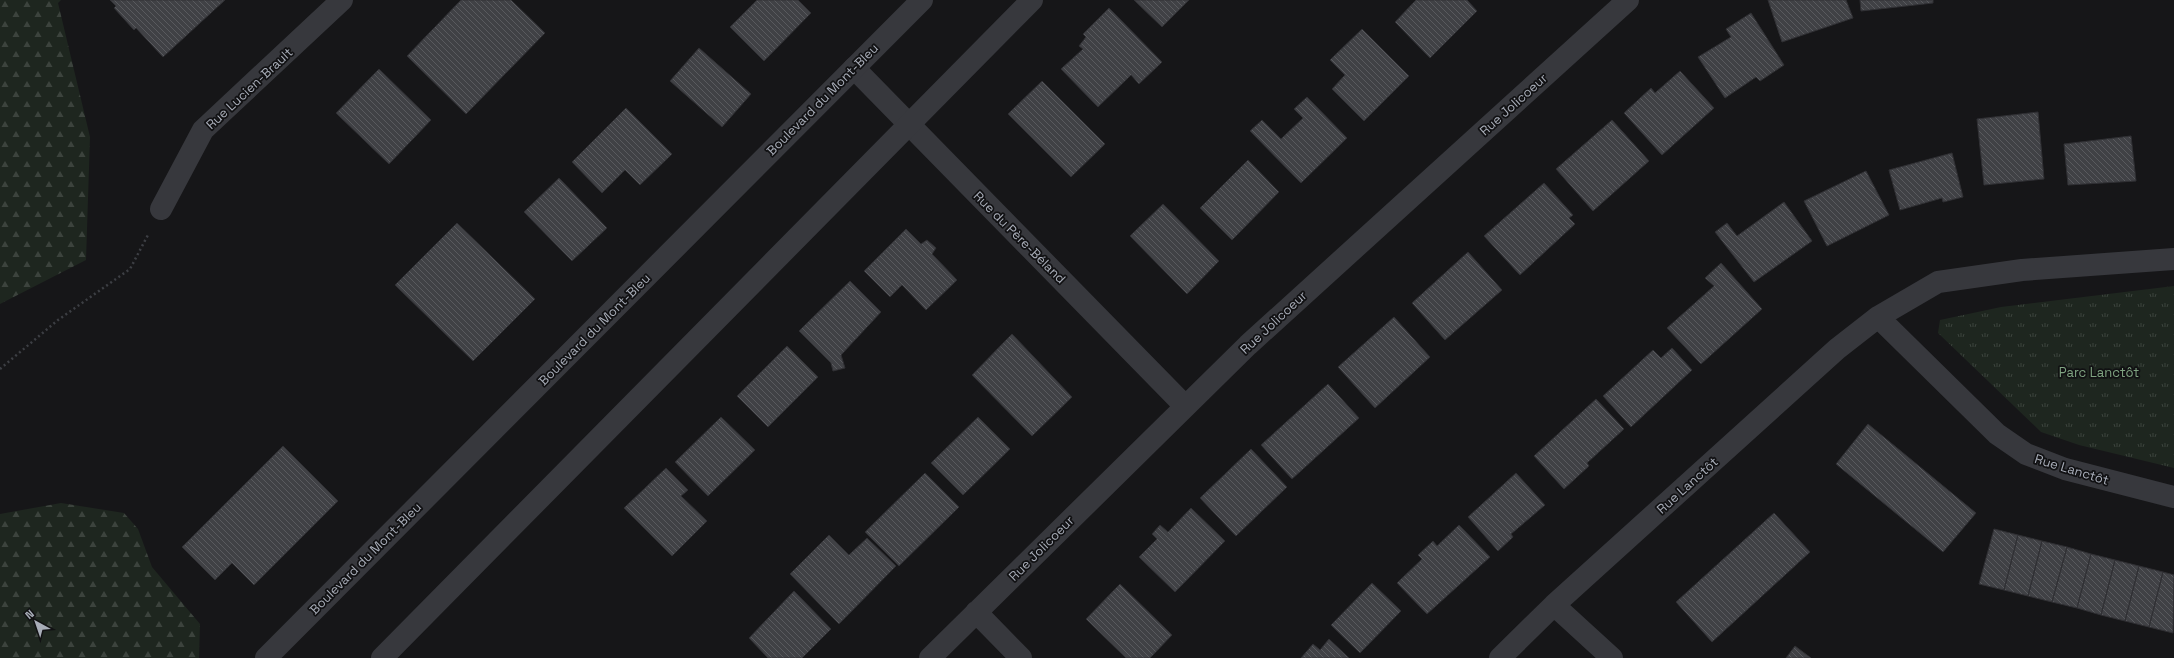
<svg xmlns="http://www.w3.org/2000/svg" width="2174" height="658" font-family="'Space Grotesk',sans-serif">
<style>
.forest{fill:url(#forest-firs)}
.park{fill:url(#park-tufts)}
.building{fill:url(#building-back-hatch);stroke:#303034}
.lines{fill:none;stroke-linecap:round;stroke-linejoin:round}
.path{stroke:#3d3f44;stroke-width:2.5;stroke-dasharray:2 3;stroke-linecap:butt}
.minor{stroke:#37383d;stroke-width:22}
.tertiary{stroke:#37383d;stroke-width:22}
.labels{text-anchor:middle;stroke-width:3.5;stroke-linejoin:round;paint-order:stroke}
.street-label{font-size:13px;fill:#a8adb8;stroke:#111113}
.park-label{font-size:13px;fill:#7fa381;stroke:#111113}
</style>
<defs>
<pattern id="forest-firs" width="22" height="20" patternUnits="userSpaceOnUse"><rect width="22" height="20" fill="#1e261f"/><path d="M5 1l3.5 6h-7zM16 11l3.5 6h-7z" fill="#3c433d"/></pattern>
<pattern id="park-tufts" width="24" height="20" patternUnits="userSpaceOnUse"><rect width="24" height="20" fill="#1e261f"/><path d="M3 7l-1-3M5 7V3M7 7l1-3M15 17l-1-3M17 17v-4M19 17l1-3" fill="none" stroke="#3c433d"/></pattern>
<pattern id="building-back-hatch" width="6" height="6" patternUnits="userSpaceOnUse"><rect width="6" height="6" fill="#404145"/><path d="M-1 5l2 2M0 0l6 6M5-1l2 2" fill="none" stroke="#595a5e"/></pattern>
</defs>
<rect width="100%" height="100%" fill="#161618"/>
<path class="forest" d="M0,0H61L58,3L90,137L86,260L0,304Z
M61,503L124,513L138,529L152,567L200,624L199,658H0V514Z"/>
<path class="park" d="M2174,286V468L2079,445L2041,432L1938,333L1940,320L2001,307Z"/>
<path class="building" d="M110,0H225L163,57L136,28L134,30L114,8L116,6Z
M461,0H511L545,33L466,114L407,56Z
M757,0H798L811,13L764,61L730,27Z
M1134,0H1189L1162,27Z
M1416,0H1467L1477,11L1430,58L1395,22Z
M1768,0H1846L1853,18L1782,42Z
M1860,0H1933V3L1861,11Z
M1109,8L1162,62L1139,84L1131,75L1098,107L1061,69L1083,49L1079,46L1086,37L1083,34Z
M1751,13L1784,65L1760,81L1756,77L1725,98L1698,57L1731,37L1726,29Z
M1362,29L1409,76L1364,121L1332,89L1345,75L1330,60Z
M699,48L751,94L722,127L670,81Z
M379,69L431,120L389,164L336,113Z
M1680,71L1714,108L1662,155L1624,113L1651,88L1655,93Z
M1042,81L1105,144L1071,177L1008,114Z
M1307,97L1347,138L1301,183L1250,131L1262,120L1281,139L1303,118L1294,109Z
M626,108L672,154L640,185L625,170L602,193L572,162Z
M2038,112L2044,179L1984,185L1977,119Z
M1612,120L1649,161L1593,211L1556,169Z
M2131,136L2136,181L2068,185L2064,144Z
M1952,153L1963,197L1943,202L1942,198L1900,210L1889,170Z
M1248,160L1279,192L1232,240L1200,208Z
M1866,171L1889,215L1827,246L1804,201Z
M559,178L607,228L572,261L524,212Z
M1544,183L1573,215L1569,218L1575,224L1520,275L1484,236Z
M1784,202L1812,241L1754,282L1715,232L1727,223L1737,236Z
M1163,204L1219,261L1187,294L1130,236Z
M457,223L535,299L473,361L395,285Z
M906,229L921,244L927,240L936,248L932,254L957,280L926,310L902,285L890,297L864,271Z
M1468,252L1502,290L1445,340L1412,303Z
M1721,263L1762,309L1701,364L1667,328L1714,286L1705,278Z
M850,281L881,312L841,355L845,368L833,371L831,363L799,331Z
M1394,317L1430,357L1375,408L1338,367Z
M1012,334L1072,397L1032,436L972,375Z
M787,346L818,377L768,427L737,396Z
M1672,348L1692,370L1631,427L1603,396L1653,350L1661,358Z
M1328,384L1359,418L1292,479L1261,445Z
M1596,399L1624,429L1587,463L1589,466L1564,489L1534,456Z
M721,417L755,450L708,496L675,462Z
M978,417L1010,449L963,495L931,463Z
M1868,424L1976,513L1943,552L1836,464Z
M283,446L338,501L254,585L232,563L215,580L182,547Z
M1251,449L1287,487L1236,536L1200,498Z
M666,468L688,490L681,496L707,521L672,556L624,508Z
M925,473L959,507L899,566L865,532Z
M1516,473L1545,505L1511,534L1513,537L1498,551L1468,517Z
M1191,508L1225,541L1175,592L1139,557L1157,539L1152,534L1160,525L1168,532Z
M1774,513L1810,552L1712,642L1676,602Z
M1459,525L1490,557L1427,614L1397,583L1422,559L1418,555L1433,541L1437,546Z
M1994,529L2018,535L2004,590L1979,584Z
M829,535L849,555L867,538L896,566L839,624L790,574Z
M2018,535L2042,541L2028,596L2004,590Z
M2042,541L2067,547L2052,602L2028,596Z
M2067,547L2091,554L2077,608L2052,602Z
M2091,554L2115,560L2101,615L2077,608Z
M2115,560L2139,566L2125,621L2101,615Z
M2139,566L2163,572L2149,627L2125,621Z
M2163,572L2174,575L2173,633L2149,627Z
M1372,583L1401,611L1360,653L1331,625Z
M1120,584L1172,635L1150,658H1126L1086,619Z
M794,591L831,629L802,658H768L749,638Z
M1329,639L1349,658H1301L1313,644L1320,650Z
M1795,646L1811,658H1786Z"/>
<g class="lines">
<path class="path" d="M0,369L58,320L130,269L149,233"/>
<path class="minor" d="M854,68L1185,406
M161,209L203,130L342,0
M1878,317L1997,434L2026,454L2065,469L2174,497
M1554,605L1612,658
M976,612L1021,658
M930,658L1248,345L1628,0
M1500,658L1554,605L1837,349L1878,317L1938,282L2022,270L2174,259"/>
<path class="tertiary" d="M266,658L922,0
M382,658L1032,0"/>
</g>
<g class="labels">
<g class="street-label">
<text transform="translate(249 88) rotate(-43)" y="5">Rue Lucien-Brault</text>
<text transform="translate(822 99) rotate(-45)" y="5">Boulevard du Mont-Bleu</text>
<text transform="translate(1513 104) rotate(-42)" y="5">Rue Jolicoeur</text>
<text transform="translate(1020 237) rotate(45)" y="5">Rue du Père-Béland</text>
<text transform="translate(1273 322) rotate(-43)" y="5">Rue Jolicoeur</text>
<text transform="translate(594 329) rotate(-45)" y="5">Boulevard du Mont-Bleu</text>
<text transform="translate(2072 469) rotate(17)" y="5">Rue Lanctôt</text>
<text transform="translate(1687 485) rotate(-42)" y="5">Rue Lanctôt</text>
<text transform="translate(1041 548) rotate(-45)" y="5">Rue Jolicoeur</text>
<text transform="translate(365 558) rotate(-45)" y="5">Boulevard du Mont-Bleu</text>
</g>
<g class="park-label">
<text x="2099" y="377">Parc Lanctôt</text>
</g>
</g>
<g transform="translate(36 622) rotate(320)" stroke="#111113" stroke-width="3" paint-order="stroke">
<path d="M0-3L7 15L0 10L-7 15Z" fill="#a8adb8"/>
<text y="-6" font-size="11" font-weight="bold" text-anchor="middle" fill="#a8adb8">N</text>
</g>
</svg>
